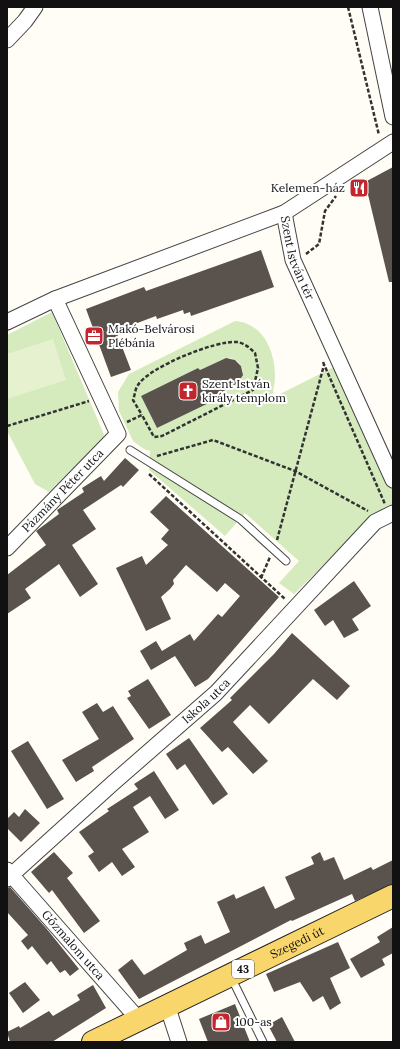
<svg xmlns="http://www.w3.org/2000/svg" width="400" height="1049" font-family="Lora,serif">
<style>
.green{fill:#d5ebbd;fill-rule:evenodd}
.pitch{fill:#e6f2cf}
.building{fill:#5a524d}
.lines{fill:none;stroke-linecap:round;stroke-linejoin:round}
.service-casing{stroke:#444;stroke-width:9}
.minor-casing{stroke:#444;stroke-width:17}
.primary-casing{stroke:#222;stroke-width:24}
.path{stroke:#333;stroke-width:2.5;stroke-dasharray:4 2;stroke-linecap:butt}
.service{stroke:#fff;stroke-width:7}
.minor{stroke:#fff;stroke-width:15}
.primary{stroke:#f9d66b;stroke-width:22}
.labels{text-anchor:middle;stroke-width:4;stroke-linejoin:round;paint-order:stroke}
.shield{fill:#fff;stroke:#585858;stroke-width:1}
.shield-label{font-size:11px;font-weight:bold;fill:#111}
.poi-label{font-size:12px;fill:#111;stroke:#fff;text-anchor:start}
.street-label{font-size:12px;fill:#111;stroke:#fff}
</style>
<rect width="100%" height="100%" fill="#fffdf5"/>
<path class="green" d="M52,312L105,437L49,492L35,484L7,431V335Z
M235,321C263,323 275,351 275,376C275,383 273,391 272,398L336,366L393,490V508L373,517L294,594L279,583L299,561L245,513L225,536L149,470L150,451L144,449L133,441L119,411L118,392L129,374ZM230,358C236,360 240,362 242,368C247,385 224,391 213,397L214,400L157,428L141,396L198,368L200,370L221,360Z"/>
<path class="pitch" d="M53,339L66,380L7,399V354Z"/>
<path class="building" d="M393,167V282H389L365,182Z
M261,250L274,287L191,316L190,312L184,314L183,310L157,319L156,316L116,331L131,370L111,377L86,309L144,287L146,291Z
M226,358L235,360L241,366L243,375L238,383L213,397L215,400L157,428L141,396L198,368L200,370Z
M125,458L139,470L123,487L121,485L83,510L96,529L72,545L98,584L80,597L59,564L25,589L31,598L7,614V575L46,545L36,531L59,514L57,510L84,492L82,488L101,476L104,481Z
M166,496L279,597L208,679L195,687L175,656L151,670L140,651L156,641L162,651L190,634L194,641L218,614L222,617L240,596L225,583L217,592L186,565L173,580L174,584L170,589L161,597L171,619L146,631L116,568L142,556L146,565L168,545L161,539L169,530L150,512Z
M354,581L371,606L352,619L359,630L344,638L333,620L325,626L314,610Z
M292,633L350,686L337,700L313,679L269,724L250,705L233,722L268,761L253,774L228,747L222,752L200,728L232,700L230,698L274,654Z
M148,679L171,715L149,729L127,698L131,696L128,691Z
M97,703L103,712L113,706L134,739L92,767L94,771L76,782L62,760L99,739L82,712Z
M189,738L228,794L213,805L185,764L177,770L166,754Z
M28,741L64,799L47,809L11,751Z
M154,771L179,810L165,819L150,796L133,807L149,832L122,849L135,867L122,876L112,862L99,872L88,856L94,852L79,832L109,811L107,809L138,789L134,784Z
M25,809L40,823L21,842L7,828V819L14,812L19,817Z
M54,852L73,873L67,878L100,921L84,933L52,890L49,893L31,872Z
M320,852L324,861L334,857L344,880L371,867L373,870L393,860V884L355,901L352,894L292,921L291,920L139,999L118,970L132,959L144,975L187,950L184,943L201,935L205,944L230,932L217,902L234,894L236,899L264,886L275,909L295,899L285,877L314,864L311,857Z
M10,887L46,928L79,969L70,976L65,970L60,973L51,961L47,965L32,946L28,950L21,941L28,935L7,912V888Z
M393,927V953L382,959L385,965L361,978L350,959L380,942L377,937Z
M338,942L350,968L330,978L341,1003L330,1010L323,996L313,1002L300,982L274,992L266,974Z
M25,982L40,1000L23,1013L9,993Z
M93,985L106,1008L52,1042H10L7,1032L19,1026L20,1028L49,1011L53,1016L80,1000L77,995Z
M235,1004L250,1042H208L199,1019Z
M282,1017L295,1042H277L268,1025Z"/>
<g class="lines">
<defs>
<path id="service" d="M130,450L240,519L286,561
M231,977L263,1042"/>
<g id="minor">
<path d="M370,7L393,117"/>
<path d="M7,40L25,21L35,7"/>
<path id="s1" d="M284,213L293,260L393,480"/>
<path d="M7,322L55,299L284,213L393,142"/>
<path id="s2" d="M7,548L118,434L55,299"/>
<path id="s3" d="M7,870L139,1020"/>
<path id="s4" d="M7,879L113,783L216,693L375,522L393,513"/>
<path d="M167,1005L179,1042"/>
</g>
<g id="primary">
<path id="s5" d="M93,1042L393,896"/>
</g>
</defs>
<use href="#service" class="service-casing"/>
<use href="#minor" class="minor-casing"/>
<use href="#primary" class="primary-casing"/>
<path class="path" d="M348,7L379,135
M306,254L319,244L325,211L336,196
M323,362L385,504
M127,422L142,415L154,437L162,436L253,390L258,368L255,353C250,348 244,343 237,342C216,340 149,367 138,385C135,389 135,395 133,400L142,415
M7,426L89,401
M157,456L213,440L295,471L368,511
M149,474L285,599
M277,540L324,365
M261,578L270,557"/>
<use href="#service" class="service"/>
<use href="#minor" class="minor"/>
<use href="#primary" class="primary"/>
</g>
<defs>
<symbol id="restaurant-square" viewBox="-11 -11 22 22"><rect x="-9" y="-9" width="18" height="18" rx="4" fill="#c4262e" stroke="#fff"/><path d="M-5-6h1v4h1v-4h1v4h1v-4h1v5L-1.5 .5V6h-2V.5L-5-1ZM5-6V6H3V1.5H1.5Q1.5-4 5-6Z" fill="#fff"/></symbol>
<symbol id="office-square" viewBox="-11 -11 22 22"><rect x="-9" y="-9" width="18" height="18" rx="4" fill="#c4262e" stroke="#fff"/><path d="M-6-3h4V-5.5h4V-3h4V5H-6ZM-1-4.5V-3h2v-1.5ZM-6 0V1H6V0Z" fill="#fff"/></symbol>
<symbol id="church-square" viewBox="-11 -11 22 22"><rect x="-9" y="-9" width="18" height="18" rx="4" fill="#c4262e" stroke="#fff"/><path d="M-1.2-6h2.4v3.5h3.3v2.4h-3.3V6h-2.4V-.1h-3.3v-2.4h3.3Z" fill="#fff"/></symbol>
<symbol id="shop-square" viewBox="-11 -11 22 22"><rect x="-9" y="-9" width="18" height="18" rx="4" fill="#c4262e" stroke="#fff"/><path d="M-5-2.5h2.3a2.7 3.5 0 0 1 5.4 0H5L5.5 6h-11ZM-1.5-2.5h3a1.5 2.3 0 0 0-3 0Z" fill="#fff"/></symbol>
</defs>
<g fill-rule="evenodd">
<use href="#restaurant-square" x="348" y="177" width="22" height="22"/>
<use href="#office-square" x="83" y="325" width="22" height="22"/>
<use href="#church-square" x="177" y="380" width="22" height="22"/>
<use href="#shop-square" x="210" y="1011" width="22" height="22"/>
</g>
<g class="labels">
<rect class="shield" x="232" y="960" width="22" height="18" rx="3"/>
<g class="shield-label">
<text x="243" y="973">43</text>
</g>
<g class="poi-label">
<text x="345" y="192" text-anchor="end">Kelemen-ház</text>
<text x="108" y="333">Makó-Belvárosi<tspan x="108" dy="14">Plébánia</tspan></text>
<text x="202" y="388">Szent István<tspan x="202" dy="14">király templom</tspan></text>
<text x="235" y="1026">100-as</text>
</g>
<g class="street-label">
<text dy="4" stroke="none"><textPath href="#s1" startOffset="47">Szent István tér</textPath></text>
<text dy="4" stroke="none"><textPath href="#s2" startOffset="80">Pázmány Péter utca</textPath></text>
<text dy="4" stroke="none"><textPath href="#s4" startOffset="267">Iskola utca</textPath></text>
<text dy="4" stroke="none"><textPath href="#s5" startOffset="227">Szegedi út</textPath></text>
<text dy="4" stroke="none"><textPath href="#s3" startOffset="100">Gőzmalom utca</textPath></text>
</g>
</g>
<rect width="400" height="1049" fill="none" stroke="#111111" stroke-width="16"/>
</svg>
